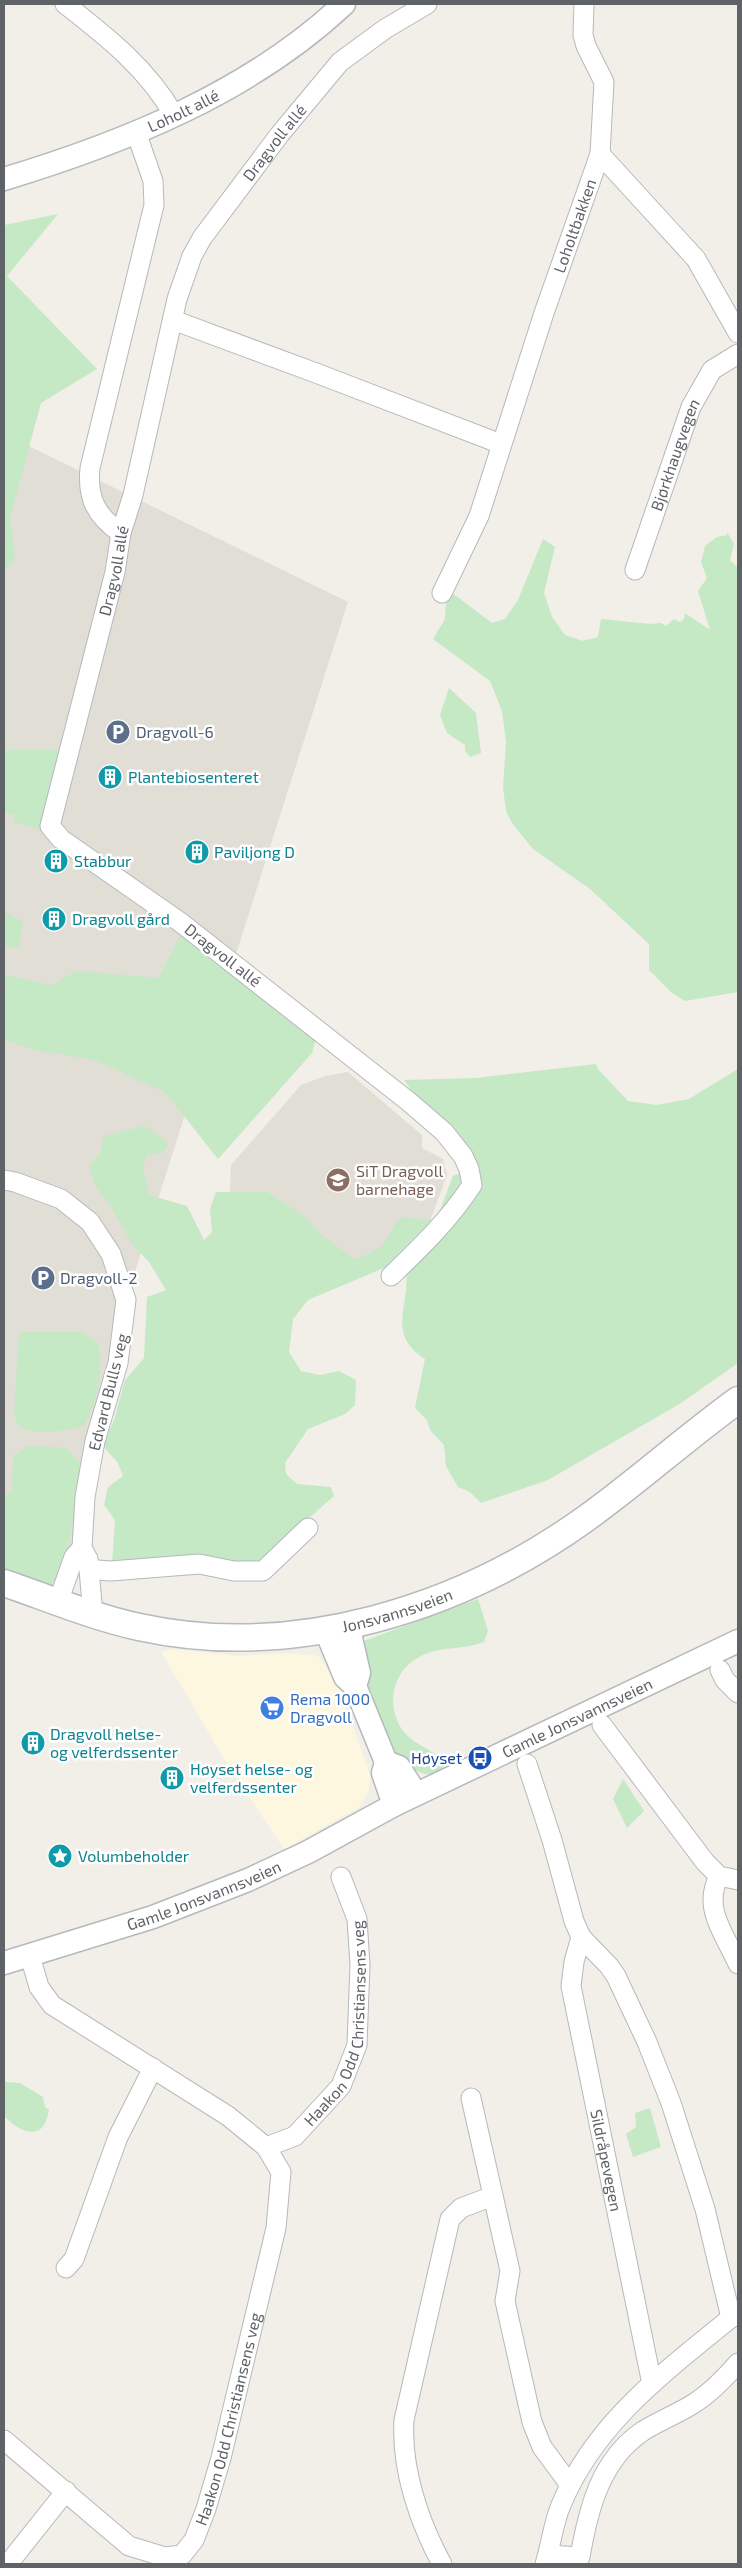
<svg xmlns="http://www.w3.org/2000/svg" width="742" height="2568" font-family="'Exo 2',sans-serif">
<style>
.commercial{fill:#fef7e0}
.education{fill:#e1ded6}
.green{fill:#c5e8c5}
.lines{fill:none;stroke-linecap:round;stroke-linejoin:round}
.minor-casing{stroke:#b5b8bc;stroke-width:21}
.tertiary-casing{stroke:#b5b8bc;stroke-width:25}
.secondary-casing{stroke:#b6babf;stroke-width:29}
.minor{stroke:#fff;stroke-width:19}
.tertiary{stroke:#fff;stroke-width:22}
.secondary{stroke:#fff;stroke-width:26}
.labels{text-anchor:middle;stroke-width:5;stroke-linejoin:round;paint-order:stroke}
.street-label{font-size:16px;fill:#5f6368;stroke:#fff}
.service-label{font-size:16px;fill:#4e5e75;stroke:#fff;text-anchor:start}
.culture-label{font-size:16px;fill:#0d838f;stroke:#fff;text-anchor:start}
.education-label{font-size:16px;fill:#785e54;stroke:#fff;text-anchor:start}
.shop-label{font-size:16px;fill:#366cbe;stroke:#fff;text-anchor:start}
.transit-label{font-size:16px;fill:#164399;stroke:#fff;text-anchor:end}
</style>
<rect width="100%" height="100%" fill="#f1efe8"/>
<path class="commercial" d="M174,1649L237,1656L287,1653L318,1656L337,1682L370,1775L369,1791L358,1808L284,1849L229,1767L161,1652Z"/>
<path class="education" d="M4,434L348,602L126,1300L68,1571L49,1590L4,1576Z
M348,1072L422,1135V1148L443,1159L447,1175L430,1221L323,1285L262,1261L230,1191L231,1165L301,1085L325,1076Z"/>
<path class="green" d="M58,214L7,276L97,369L41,403L10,518L15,558L4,573V225Z
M727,532L734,544L730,560L738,568V992L685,1001L671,992L649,970V944L590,889L533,849L512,823L506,811L503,788L506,742L502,711L490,681L433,639L445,619L447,589L492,623L505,619L518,600L543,539L555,547L544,593L552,617L565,635L583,641L598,637L601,619L650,624L661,623L666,626L674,619L680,622L684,619L685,613L710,630L698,591L707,578L701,562L705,546L717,537L727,535Z
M449,688L476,713L481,753L470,757L465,751V745L447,733L440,715Z
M4,750H61L41,830L13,822L15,815L4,812Z
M4,912L23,921L18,948L4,946Z
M182,932L317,1034L312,1053L218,1159L165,1092L95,1060L35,1050L4,1040V975L52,985L76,971L159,978Z
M596,1064L598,1069L628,1101L657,1105L689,1099L738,1069V1363L681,1403L548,1480L481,1503L470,1492L458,1487L446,1466L444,1445L430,1430L427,1420L415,1408L425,1359C385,1334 411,1304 406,1269L391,1265L308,1300L293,1319L289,1352L301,1371L320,1375L339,1371L356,1380L355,1405L345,1414L308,1429L285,1463L286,1474L297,1484L331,1487L334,1496L293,1532L264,1565L112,1563L115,1520L104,1505L108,1487L123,1476L118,1463L103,1446L114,1420L125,1380L144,1358L147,1297L166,1290L149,1262L132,1244L111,1206L94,1184L89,1166L100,1154L104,1136L144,1126L159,1135L168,1144L163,1153L147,1155L143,1167L149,1195L187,1206L204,1240L212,1232L210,1209L216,1192H267L303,1215L320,1234L356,1260L381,1247L400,1217L422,1220L434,1219L440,1210L453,1176L466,1171L404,1080L476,1078Z
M19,1332H82L98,1343C103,1370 99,1401 84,1425C71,1430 39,1435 25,1429C17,1427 16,1420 14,1413Z
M28,1446L66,1448L79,1462L80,1477L64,1571L50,1584L4,1570V1494H12L13,1456Z
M478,1599L488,1631L484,1642C454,1653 431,1642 405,1668C398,1676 393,1689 393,1699C393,1713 398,1728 409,1737C422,1749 442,1753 451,1770C390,1797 370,1692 360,1652L364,1641Z
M623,1779L644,1811L627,1828L613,1799Z
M6,2082L20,2083L43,2097L45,2107L49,2110C44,2142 22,2134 5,2117L4,2083Z
M650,2108L661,2147L633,2157L626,2134L636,2127L635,2113Z"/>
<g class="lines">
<defs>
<g id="minor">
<path d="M65,4C107,37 147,68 174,115"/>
<path d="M600,154L696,259L738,333"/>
<path d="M173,320L316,373L501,444"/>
<path d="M121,533C96,516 87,498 90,468L154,205L153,181L136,132"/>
<path id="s1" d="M635,570L691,407L712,370L738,354"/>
<path id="s2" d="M442,593L479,516L544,313L600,154L604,82L586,46L583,35L584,4"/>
<path d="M4,1180L15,1182L61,1199L90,1222L111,1254L126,1300L118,1363L95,1441L85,1497L82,1548"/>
<path id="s3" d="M391,1276C421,1247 449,1220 472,1185L469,1169L463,1156L444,1132L408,1101L180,922L61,839L50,826L115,572L121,533L133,495L177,299L192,256L202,238L280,134L340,62L385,29L427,4"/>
<path d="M97,1570L111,1571L199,1564L234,1571H263L308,1528"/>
<path d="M58,1602L74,1557L82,1548L88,1559L93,1614"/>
<path d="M720,1670L725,1680L738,1693"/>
<path d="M602,1725L705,1862L719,1876L738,1880"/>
<path d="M527,1764L552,1840L574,1921L581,1937L609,1966L616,1976L647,2042L671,2103L705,2209L731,2318"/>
<path d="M719,1876C702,1909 725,1934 738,1964"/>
<path id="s4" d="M581,1937L574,1962L571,1986L652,2384"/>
<path d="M471,2098L510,2271L505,2301L532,2422L542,2447L570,2485"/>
<path id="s5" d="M266,2147L295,2136L341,2086L357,2045L360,1965L357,1919L341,1877"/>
<path d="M66,2268L74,2259L118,2137L153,2068"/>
<path id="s6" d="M4,2440L129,2546L165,2557L182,2555L194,2540L206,2509L221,2458L276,2228L281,2172L266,2147L228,2116L52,2005L39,1987L30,1956"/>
<path d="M548,2555L580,2557C588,2510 600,2460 643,2431C659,2421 677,2414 693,2404C711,2393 725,2378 738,2363"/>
<path d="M8,2564L66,2491"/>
<path d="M442,2564C419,2522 401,2469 404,2420L450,2219L461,2208L493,2196"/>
<path d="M545,2564C551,2545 553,2524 561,2505C596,2420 669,2369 738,2312"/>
</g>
<g id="tertiary">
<path id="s7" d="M4,179C126,142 250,92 344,4"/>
<path d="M348,1625L359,1673L355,1686"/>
<path d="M326,1631L345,1677L355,1686L386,1762L383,1773L394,1805"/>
<path d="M386,1762L399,1767L416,1794"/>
<path id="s8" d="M4,1963L153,1917L248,1880L308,1852L394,1805L738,1641"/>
</g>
<g id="secondary">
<path id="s9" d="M4,1583C48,1598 93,1617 139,1627C294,1661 461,1609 588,1517C639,1480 687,1437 738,1400"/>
</g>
</defs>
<use href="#minor" class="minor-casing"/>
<use href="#tertiary" class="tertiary-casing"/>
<use href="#secondary" class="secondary-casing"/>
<use href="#minor" class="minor"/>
<use href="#tertiary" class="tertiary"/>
<use href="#secondary" class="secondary"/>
</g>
<defs>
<symbol id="parking-disc" viewBox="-11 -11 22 22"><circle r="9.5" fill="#5c6f8a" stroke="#fff"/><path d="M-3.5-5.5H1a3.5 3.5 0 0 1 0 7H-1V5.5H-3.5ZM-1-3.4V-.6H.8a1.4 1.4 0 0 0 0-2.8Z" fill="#fff"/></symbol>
<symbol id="building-disc" viewBox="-11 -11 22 22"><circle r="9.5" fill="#0f9aa8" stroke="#fff"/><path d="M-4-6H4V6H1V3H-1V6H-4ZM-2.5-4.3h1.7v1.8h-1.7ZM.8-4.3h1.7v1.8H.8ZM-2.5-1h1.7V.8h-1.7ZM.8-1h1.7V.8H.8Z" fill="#fff"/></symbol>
<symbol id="school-disc" viewBox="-11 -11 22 22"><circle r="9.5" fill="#8d6e63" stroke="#fff"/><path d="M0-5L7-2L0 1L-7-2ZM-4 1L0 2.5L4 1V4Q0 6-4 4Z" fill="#fff"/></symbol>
<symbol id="supermarket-disc" viewBox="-11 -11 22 22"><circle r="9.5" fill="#3f7fe0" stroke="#fff"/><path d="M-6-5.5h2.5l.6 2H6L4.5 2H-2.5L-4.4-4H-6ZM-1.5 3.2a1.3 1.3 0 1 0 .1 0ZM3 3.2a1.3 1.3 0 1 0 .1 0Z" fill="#fff"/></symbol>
<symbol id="bus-disc" viewBox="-11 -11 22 22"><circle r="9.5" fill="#1a4fb4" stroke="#fff"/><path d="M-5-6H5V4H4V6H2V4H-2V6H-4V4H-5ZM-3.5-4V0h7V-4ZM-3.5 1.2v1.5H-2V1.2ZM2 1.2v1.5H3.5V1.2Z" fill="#fff"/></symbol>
<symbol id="sight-disc" viewBox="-11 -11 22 22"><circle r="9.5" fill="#0f9aa8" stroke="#fff"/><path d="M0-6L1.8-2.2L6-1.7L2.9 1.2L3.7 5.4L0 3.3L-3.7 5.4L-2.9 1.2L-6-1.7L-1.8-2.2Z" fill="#fff"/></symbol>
</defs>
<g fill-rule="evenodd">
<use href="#parking-disc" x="104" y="718" width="28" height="28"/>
<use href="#building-disc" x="96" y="763" width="28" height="28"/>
<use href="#building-disc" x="183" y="838" width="28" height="28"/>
<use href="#building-disc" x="42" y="847" width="28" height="28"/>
<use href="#building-disc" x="40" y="905" width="28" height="28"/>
<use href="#school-disc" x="324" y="1166" width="28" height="28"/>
<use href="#parking-disc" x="29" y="1264" width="28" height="28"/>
<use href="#supermarket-disc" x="258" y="1694" width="28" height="28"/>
<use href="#building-disc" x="19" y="1729" width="28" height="28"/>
<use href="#bus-disc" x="466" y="1744" width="28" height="28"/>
<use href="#building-disc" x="158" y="1764" width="28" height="28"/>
<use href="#sight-disc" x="46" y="1842" width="28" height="28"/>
</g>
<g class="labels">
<g class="street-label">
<text dy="6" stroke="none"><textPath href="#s7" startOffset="192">Loholt allé</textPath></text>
<text dy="6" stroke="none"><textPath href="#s3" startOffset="1411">Dragvoll allé</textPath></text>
<text dy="6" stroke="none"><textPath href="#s2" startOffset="391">Loholtbakken</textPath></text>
<text dy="6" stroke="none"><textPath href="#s1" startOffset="122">Bjørkhaugvegen</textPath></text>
<text dy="6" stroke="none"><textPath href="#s3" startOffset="946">Dragvoll allé</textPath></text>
<text transform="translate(223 955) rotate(38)" y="6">Dragvoll allé</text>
<text transform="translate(108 1392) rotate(-76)" y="6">Edvard Bulls veg</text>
<text dy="6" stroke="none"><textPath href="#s9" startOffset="404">Jonsvannsveien</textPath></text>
<text dy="6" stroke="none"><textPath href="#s8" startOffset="625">Gamle Jonsvannsveien</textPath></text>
<text dy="6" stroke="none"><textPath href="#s8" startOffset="211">Gamle Jonsvannsveien</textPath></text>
<text dy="6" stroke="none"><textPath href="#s5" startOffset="158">Haakon Odd Christiansens veg</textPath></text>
<text dy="6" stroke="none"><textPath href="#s4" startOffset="228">Sildråpevegen</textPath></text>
<text dy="6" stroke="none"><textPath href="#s6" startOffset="364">Haakon Odd Christiansens veg</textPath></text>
</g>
<g class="service-label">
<text x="136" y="738">Dragvoll-6</text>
<text x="60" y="1284">Dragvoll-2</text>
</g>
<g class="culture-label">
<text x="128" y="783">Plantebiosenteret</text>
<text x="214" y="858">Paviljong D</text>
<text x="74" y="867">Stabbur</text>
<text x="72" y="925">Dragvoll gård</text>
<text x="50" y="1740">Dragvoll helse-<tspan x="50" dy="18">og velferdssenter</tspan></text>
<text x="190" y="1775">Høyset helse- og<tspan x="190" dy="18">velferdssenter</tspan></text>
<text x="78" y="1862">Volumbeholder</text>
</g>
<g class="education-label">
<text x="356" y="1177">SiT Dragvoll<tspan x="356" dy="18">barnehage</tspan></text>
</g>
<g class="shop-label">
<text x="290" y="1705">Rema 1000<tspan x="290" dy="18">Dragvoll</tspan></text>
</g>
<g class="transit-label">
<text x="462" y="1764">Høyset</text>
</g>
</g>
<rect width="742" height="2568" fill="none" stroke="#5f6368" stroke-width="10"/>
</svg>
